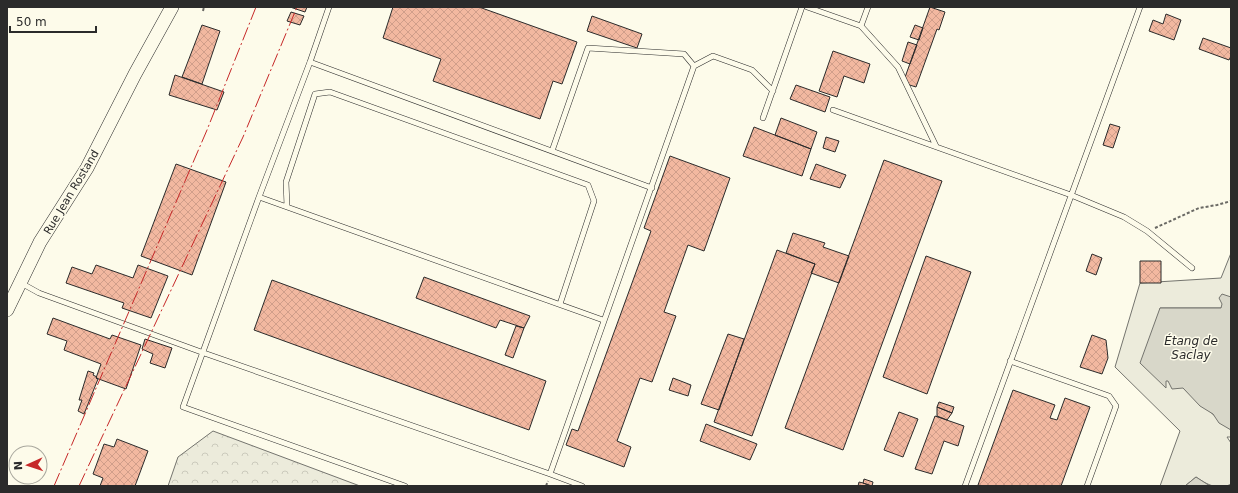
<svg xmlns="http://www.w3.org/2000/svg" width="1238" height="493" font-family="'DejaVu Sans',sans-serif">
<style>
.green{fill:#ecebdb;stroke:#74746e}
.forest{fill:url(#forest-crowns);stroke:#74746e}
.water{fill:#d8d7c9;stroke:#74746e}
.building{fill:url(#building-cross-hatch);stroke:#2b2b2b}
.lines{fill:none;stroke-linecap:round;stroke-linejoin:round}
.service-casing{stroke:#2b2b2b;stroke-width:6}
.tertiary-casing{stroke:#2b2b2b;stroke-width:14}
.path{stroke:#6a6964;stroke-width:2;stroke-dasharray:3 2;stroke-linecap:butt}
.service{stroke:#fdfbea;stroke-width:5}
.tertiary{stroke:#fdfbea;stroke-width:13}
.power{stroke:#c62828;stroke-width:1;stroke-dasharray:14 3 2 3;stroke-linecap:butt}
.labels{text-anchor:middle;stroke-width:3;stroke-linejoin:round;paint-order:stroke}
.street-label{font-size:11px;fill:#2b2b2b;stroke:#fdfbea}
.water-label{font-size:12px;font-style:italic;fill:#2b2b2b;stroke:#fdfbea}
</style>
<defs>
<pattern id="forest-crowns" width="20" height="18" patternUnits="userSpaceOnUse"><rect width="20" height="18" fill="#ecebdb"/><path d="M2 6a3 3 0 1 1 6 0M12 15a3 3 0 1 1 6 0" fill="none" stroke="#cbcabc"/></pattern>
<pattern id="building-cross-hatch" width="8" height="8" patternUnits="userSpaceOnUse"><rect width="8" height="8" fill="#f2b8a0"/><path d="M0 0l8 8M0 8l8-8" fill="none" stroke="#d09e8a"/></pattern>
</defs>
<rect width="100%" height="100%" fill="#fdfbea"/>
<path class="green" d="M1231,253V300L1221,308H1160L1183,388L1231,430V437H1227L1231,443V484C1218,491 1206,484 1196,477L1185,486H1160L1180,431L1115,367L1140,283L1221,278Z"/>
<path class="forest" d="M213,431L360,486H168L178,457Z"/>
<path class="water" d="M1222,294L1231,297V430L1219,423L1213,414L1200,406L1183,388L1172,389L1168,381H1166V388L1140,363L1160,308H1221L1222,304L1219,298Z
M1196,477L1210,486H1185Z"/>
<path class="building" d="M290,7H307L305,12Z
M393,7H479L577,42L562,84L553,81L540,119L433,81L441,59L383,38Z
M930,7L945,12L939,30L937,29L916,87L903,83Z
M291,12L304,16L300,25L287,21Z
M1166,14L1181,20L1174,40L1149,31L1153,20L1163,24Z
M592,16L642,34L637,48L587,31Z
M202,25L220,31L202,84L182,77Z
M915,25L923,28L919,40L910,37Z
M1203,38L1231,48V56L1229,60L1199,49Z
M908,42L917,45L910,64L902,61Z
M833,51L870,64L864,83L844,76L837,97L819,91Z
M175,75L224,92L217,110L169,95Z
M796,85L830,97L825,112L790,99Z
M781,118L817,132L811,149L775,135Z
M1110,124L1120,127L1113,148L1103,145Z
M754,127L811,149L802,176L743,156Z
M826,137L839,141L835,152L823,148Z
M670,156L730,178L704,251L688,245L664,312L676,316L652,382L640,378L617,441L631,447L624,467L566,445L572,429L578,431L651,231L644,228Z
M884,160L942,181L843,450L785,428Z
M176,164L226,182L192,275L141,256Z
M816,164L846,175L840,188L810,179Z
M793,233L825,243L823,247L849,256L839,283L811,273L815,264L786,253Z
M777,250L815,264L752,436L714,422Z
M1092,254L1102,258L1096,275L1086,271Z
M926,256L971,272L927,394L883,377Z
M1140,261H1161V283H1140Z
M96,265L133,278L138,265L168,276L151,318L122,308L124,303L66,283L72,267L92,274Z
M424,277L530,316L524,328L500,320L496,328L416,298Z
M272,280L546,381L529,430L254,330Z
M53,318L110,339L112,335L141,345L126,389L96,378L101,364L64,350L67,341L47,334Z
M516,326L524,328L513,358L505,355Z
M728,334L744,339L719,410L701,404Z
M1092,335L1106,340L1108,358L1102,374L1080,367Z
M145,339L172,348L165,368L150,363L153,354L142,349Z
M88,371L94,373L93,375L97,377L96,378L98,379L84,414L78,411L82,400H79Z
M673,378L691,385L688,396L669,390Z
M1013,390L1055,405L1050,418L1057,420L1065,398L1090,407L1061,486H981L978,485Z
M939,402L954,407L952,413L937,407Z
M937,407L952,413L947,420L937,416Z
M899,412L918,419L903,457L884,450Z
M935,416L964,426L958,446L944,441L932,474L915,469Z
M706,424L757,444L750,460L700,441Z
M117,439L148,451L135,486H100L103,478L93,474L104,444L114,447Z
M864,479L873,482L872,486L863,483Z
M859,482L863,483L871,486H858Z"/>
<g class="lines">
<defs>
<path id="service" d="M329,7L310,62L259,197L183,407L405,486
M807,7L861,26L868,7
M861,26L898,67L936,146
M310,62L652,188
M833,110L1071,195L1124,217L1147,231L1192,268
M763,118L802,7
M552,151L588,48L684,54L694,66
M259,197L603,320
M287,206L286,182L315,94L330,92L588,185L594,201L560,304
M21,283L39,293L204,353L550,474L582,486
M1010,361L1109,396L1116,406L1087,486
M550,474C597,337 647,202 694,66L713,56L752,70L773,91
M965,486L1140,7"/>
<path id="tertiary" d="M7,310L40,242L87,168L135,74L172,7"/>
</defs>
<use href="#service" class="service-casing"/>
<use href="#tertiary" class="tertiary-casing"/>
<path class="path" d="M203,11L204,7
M1155,228L1199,208L1217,205L1231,201
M546,486L548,481"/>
<use href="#service" class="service"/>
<use href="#tertiary" class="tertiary"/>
<path class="power" d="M54,486L207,130L256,7
M79,486L243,137L297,7"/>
</g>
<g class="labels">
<g class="street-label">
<text transform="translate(71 192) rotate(-59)" y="4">Rue Jean Rostand</text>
</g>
<g class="water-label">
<text x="1191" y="345">Étang de<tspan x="1191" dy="14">Saclay</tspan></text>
</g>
</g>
<rect width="1238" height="493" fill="none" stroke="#2b2b2b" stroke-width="16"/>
<g transform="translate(28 465) rotate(267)"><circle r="19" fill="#fdfbea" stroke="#a9a89e"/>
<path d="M0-3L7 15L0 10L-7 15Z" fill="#c62828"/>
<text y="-6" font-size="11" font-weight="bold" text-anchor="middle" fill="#2b2b2b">N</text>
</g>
<path d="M10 26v6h86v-6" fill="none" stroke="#2b2b2b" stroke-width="2"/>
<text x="16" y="26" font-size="12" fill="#2b2b2b" stroke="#fdfbea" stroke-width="3" paint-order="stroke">50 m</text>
</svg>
